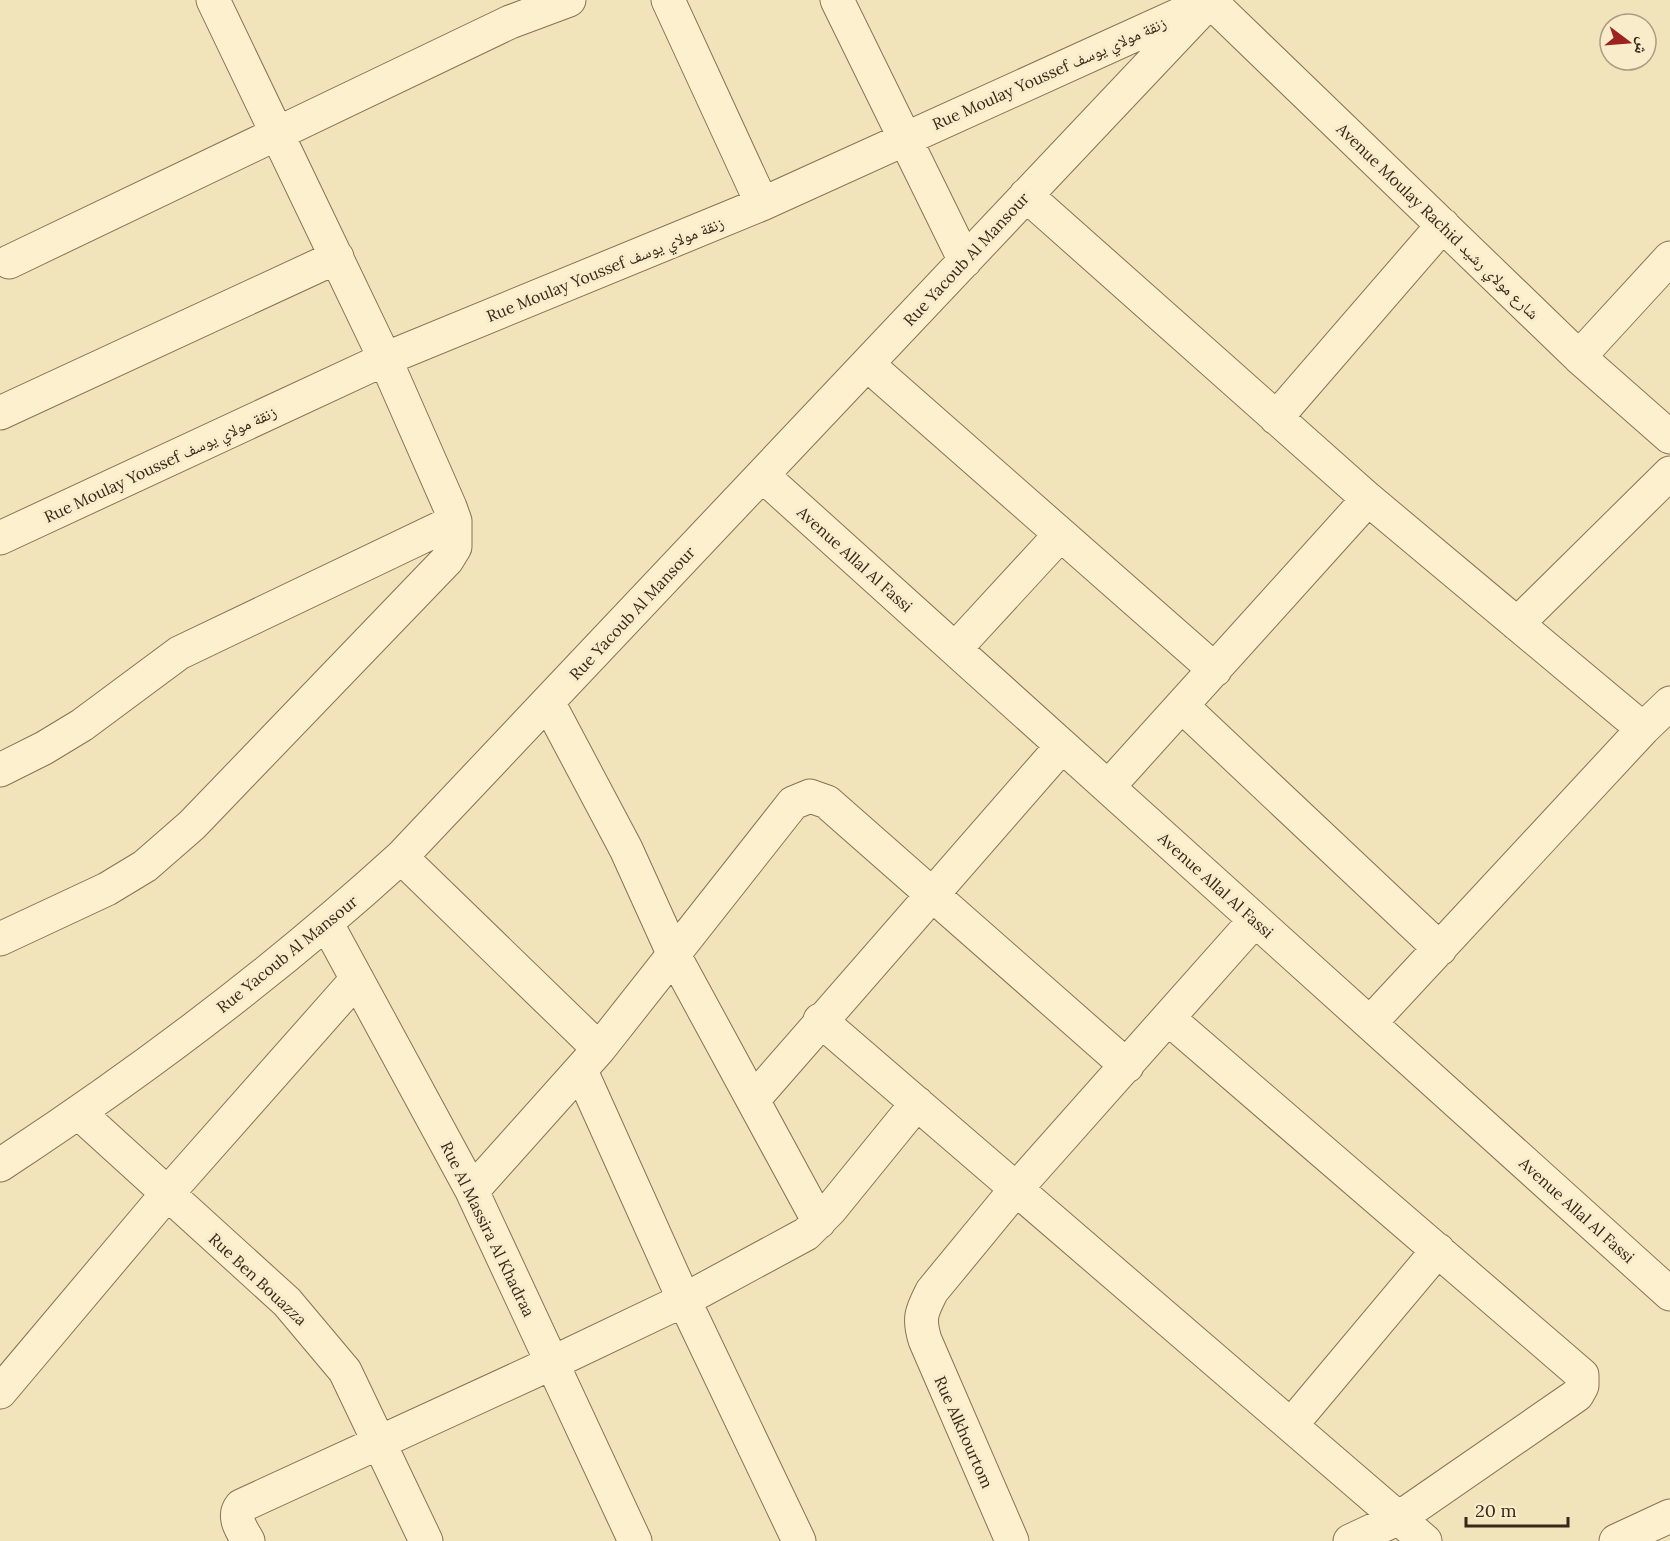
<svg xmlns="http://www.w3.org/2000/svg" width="1670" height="1541" font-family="Lora,'Noto Naskh Arabic',serif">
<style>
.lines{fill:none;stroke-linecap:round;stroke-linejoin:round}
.minor-casing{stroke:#897253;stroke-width:35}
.minor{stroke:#fcf0ce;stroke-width:33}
.labels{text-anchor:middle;stroke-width:6;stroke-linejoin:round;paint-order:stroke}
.street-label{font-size:16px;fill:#37291a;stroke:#f8ecca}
</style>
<rect width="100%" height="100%" fill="#f1e3ba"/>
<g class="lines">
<defs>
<path id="minor" d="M668,0L762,204
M837,0L965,261
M1210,1L1579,357L1670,437
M1026,195L1368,499
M9,262L510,22L569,0
M1579,357L1670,258
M867,364L1215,670
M0,413L337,257
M1276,418L1443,225
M762,475L1670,1294
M0,538L385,359L762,204L1194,8
M1517,624L1670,473
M955,649L1060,535
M548,702L626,849L674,955L819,1222
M1182,706L1440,949
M0,770L44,748L82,725L179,653L455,521
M1108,787L1368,499L1643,729L1670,703
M401,857L599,1049
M327,924L472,1191L635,1541
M0,939L107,889L145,866L192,825L447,560L455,547V521L450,507L385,359L213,0
M1169,1019L1582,1375V1386L1577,1395L1399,1518L1350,1541
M820,1020L1425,1541
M1370,1023L1643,729
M581,1071L684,1300L799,1541
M753,1100L1062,746
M79,1113L287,1302L345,1371L426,1541
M0,1165C142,1072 276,971 401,857L1211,0
M472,1191L599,1049L793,803L810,796L827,802L1127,1066
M0,1392L166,1195L357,979
M1292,1424L1438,1250
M248,1541C242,1530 232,1517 241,1506L552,1363L684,1300L806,1234L830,1210L917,1103
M1012,1541L925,1340C918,1317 922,1311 932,1291L1016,1189L1255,920
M1616,1541L1670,1516"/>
</defs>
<use href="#minor" class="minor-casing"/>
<use href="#minor" class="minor"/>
</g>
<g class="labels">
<g class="street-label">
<text transform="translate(1049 73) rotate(-24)" y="6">Rue Moulay Youssef زنقة مولاي يوسف</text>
<text transform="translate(1438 221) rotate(44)" y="6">Avenue Moulay Rachid شارع مولاي رشيد</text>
<text transform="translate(966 259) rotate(-47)" y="6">Rue Yacoub Al Mansour</text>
<text transform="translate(605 269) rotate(-22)" y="6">Rue Moulay Youssef زنقة مولاي يوسف</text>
<text transform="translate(160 464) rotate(-25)" y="6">Rue Moulay Youssef زنقة مولاي يوسف</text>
<text transform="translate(855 559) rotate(42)" y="6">Avenue Allal Al Fassi</text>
<text transform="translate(632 613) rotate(-47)" y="6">Rue Yacoub Al Mansour</text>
<text transform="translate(1216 885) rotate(42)" y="6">Avenue Allal Al Fassi</text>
<text transform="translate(287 954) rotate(-39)" y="6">Rue Yacoub Al Mansour</text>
<text transform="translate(1577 1210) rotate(42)" y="6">Avenue Allal Al Fassi</text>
<text transform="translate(488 1229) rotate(64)" y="6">Rue Al Massira Al Khadraa</text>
<text transform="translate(258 1279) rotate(43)" y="6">Rue Ben Bouazza</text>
<text transform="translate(964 1432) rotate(66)" y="6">Rue Alkhourtom</text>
</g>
</g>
<g transform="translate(1628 42) rotate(106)"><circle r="28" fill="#f8ecca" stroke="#ab9e84" stroke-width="1.5"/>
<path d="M0-4.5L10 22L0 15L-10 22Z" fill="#9c231f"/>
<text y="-9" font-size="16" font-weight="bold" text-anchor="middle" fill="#37291a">ش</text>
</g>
<path d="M1466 1517v9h102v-9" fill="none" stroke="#37291a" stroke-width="3"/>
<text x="1475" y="1517" font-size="18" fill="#37291a" stroke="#f8ecca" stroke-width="4.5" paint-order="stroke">20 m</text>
</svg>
